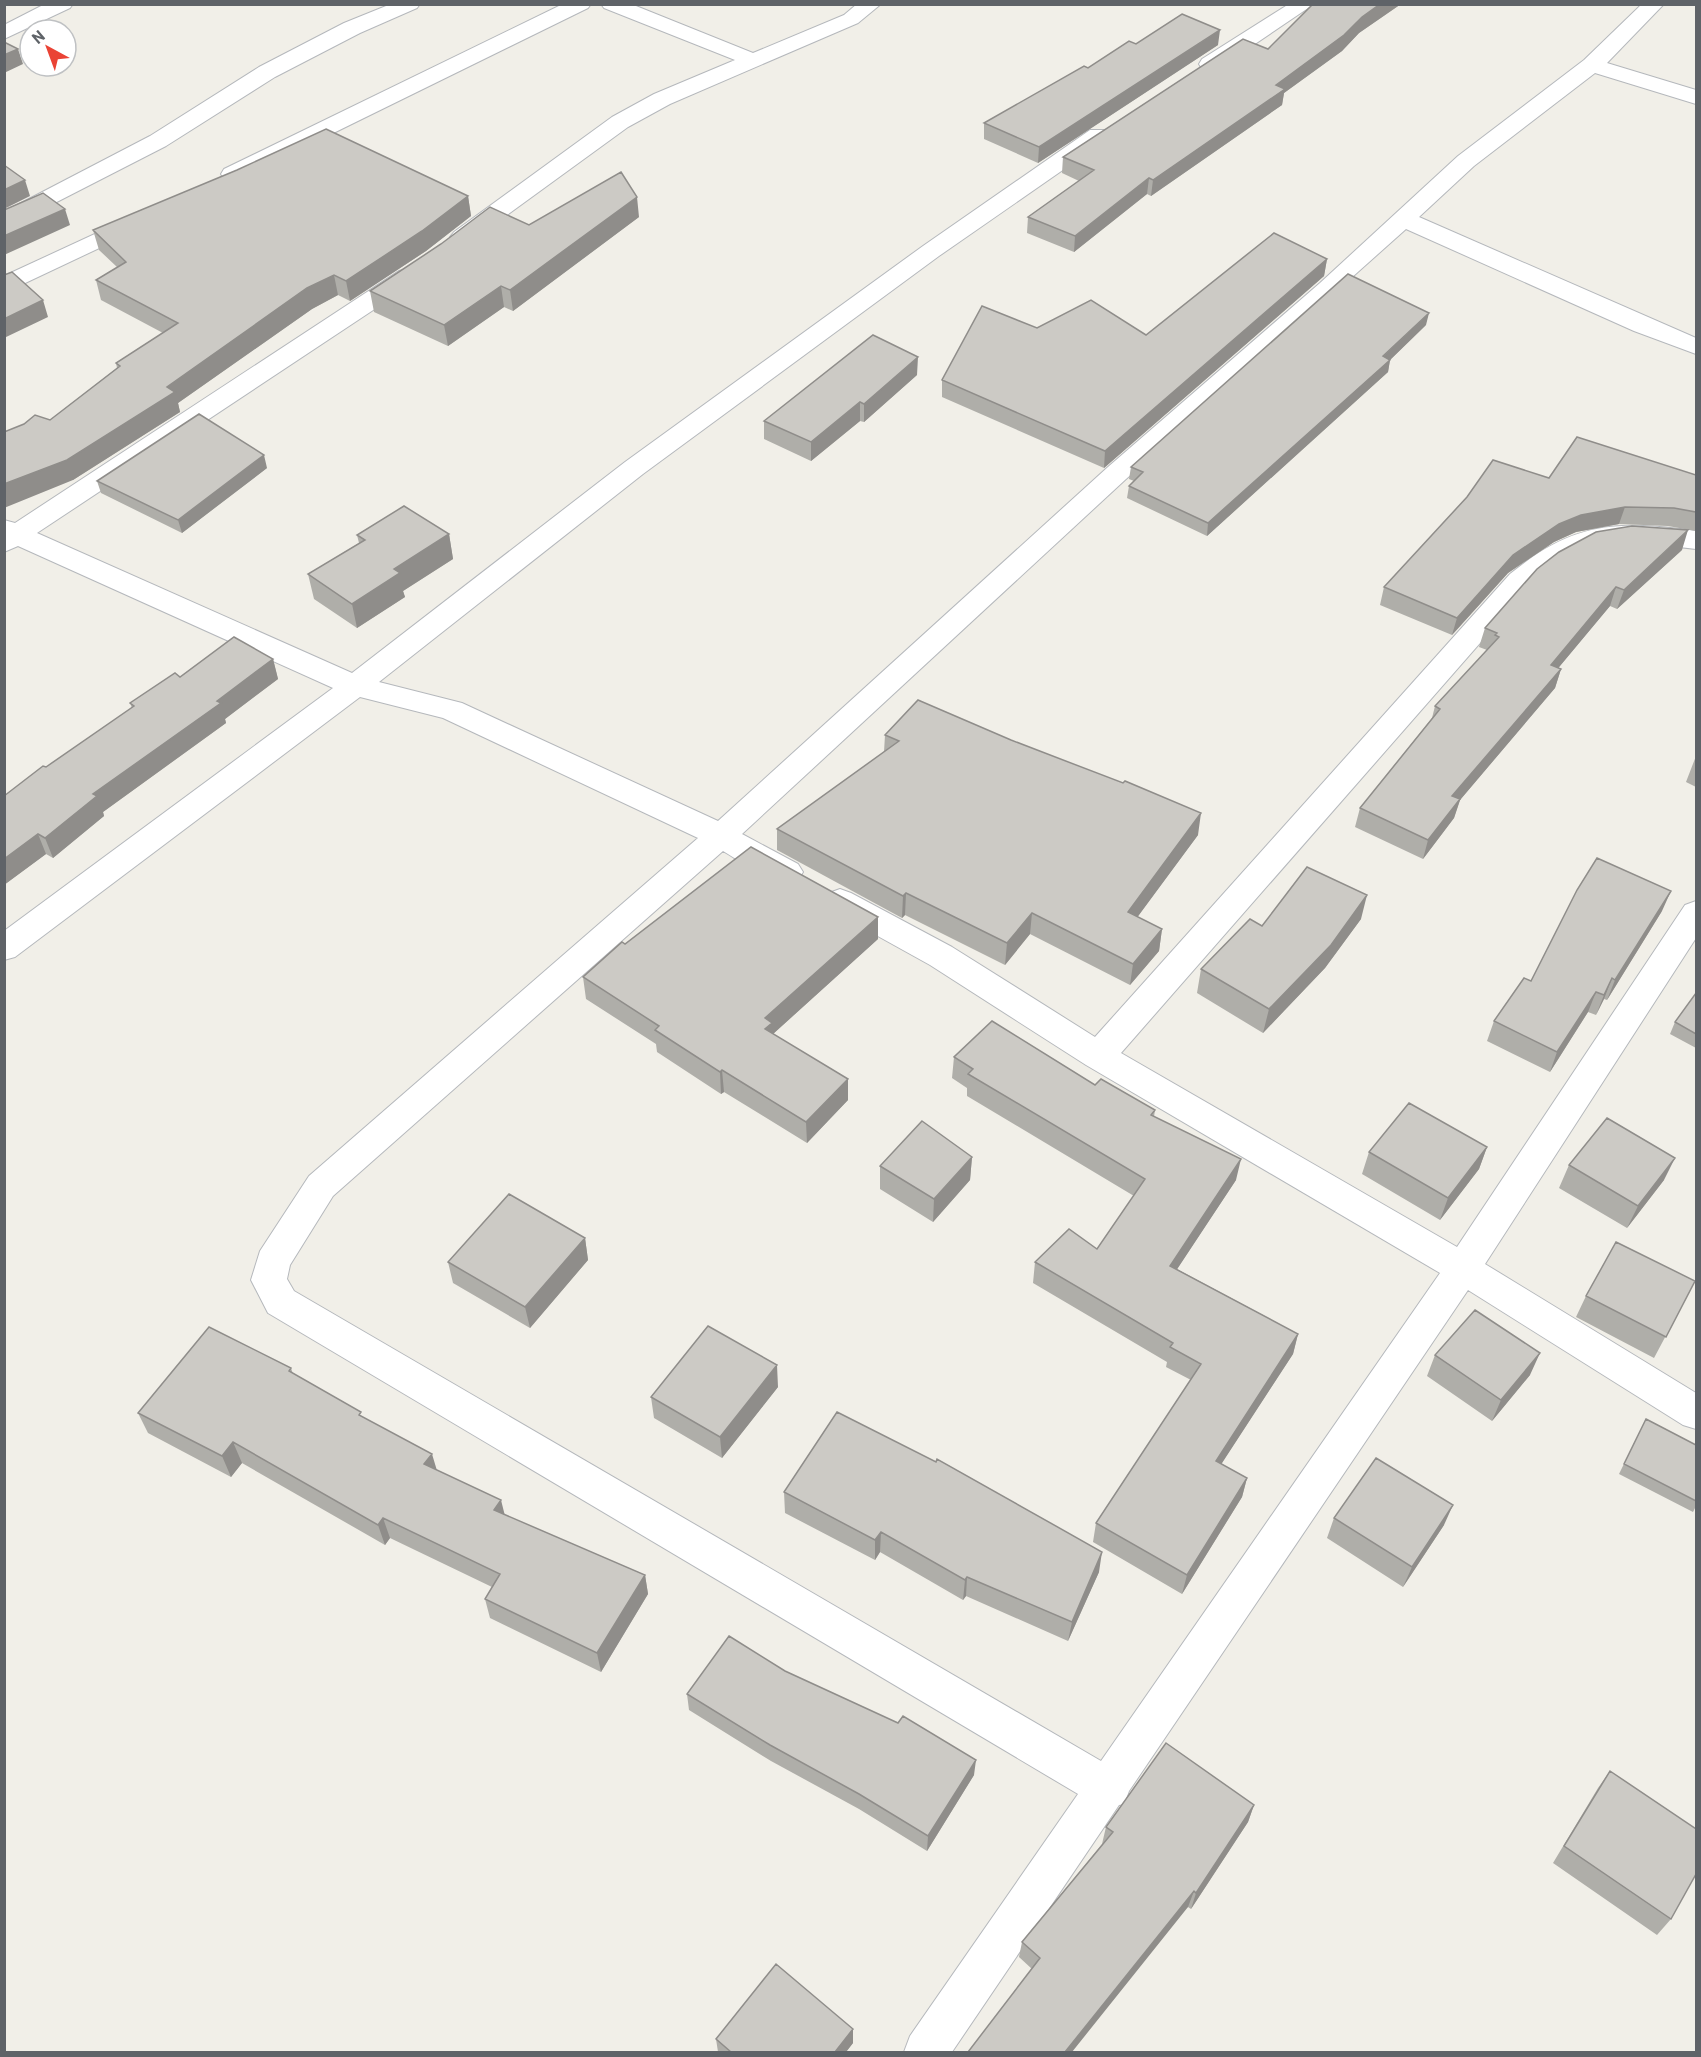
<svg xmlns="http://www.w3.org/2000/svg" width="1701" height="2057" font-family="Barlow,sans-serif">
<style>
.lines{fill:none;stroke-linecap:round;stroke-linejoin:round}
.minor-casing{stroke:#b5b8bc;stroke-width:2}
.minor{fill:#fff;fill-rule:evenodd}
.wall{fill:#afaea9}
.shaded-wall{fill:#8f8d8a}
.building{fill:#cccac5;stroke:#8f8d8a;stroke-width:1.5}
</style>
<rect width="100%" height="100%" fill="#f1efe8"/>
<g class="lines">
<defs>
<path id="minor" d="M45,4H73L70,8L4,39V25Z
M391,4H420L417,8L360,33L275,77L166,146L4,229V212L150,136L259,67L344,23Z
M563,4H591L588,8L240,179H224L221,174L224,169Z
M601,4H631L753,53L844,15L857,4H881L858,23L670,104L628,127L470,242H454L450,237L454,232L612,117L654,94L735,60L604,8Z
M1289,4H1314L1218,69H1202L1199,64L1202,59Z
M1642,4H1664L1607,63L1696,90V104L1595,73L1474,166L1419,217L1696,338V354L1634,331L1406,229L1126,479L742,834L798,864L803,872L798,880C774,888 744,863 723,851L333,1196L290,1265L287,1279L294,1291L1101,1761L1440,1273L1086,1065L930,965L829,909L824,901L829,893L840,889L851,893L952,947L1095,1037L1510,574C1575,521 1616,521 1696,531V549C1618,540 1593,534 1530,586L1121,1053L1457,1247L1685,905L1696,901V938L1485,1264L1696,1393V1429L1683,1425L1468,1290L1129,1791L1124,1804L1119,1805L952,2052H904L910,2036L1078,1794L268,1313L251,1280L260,1251L309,1176L698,838L443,718L360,697L15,957L4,960V931L333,688L18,546L4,552V520L15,523L399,271L408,269L417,271L420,276L417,281L37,533L352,673L625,462L923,246L1090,130H1106L1109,135L1106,140L939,256L643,474L379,682L462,703L718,821L1108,467L1320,283L1458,156L1584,60Z
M138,214L146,216L150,221L146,226L4,293V276Z"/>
</defs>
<use href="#minor" class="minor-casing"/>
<use href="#minor" class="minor"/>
</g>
<path class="wall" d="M1313,4H1401L1359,33L1342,51L1284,93L1282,105L1151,196L1147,194L1074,252L1027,233L1028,217L1079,181L1062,173L1063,157L1268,49Z
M1136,44L1218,45L1038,163L984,139V123Z
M468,196L471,216L426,251L350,301L338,295L312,309L178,403L180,412L73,480L50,420L117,368L116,363L163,333L101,300L96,280L117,267L99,250L93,230Z
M639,217L513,311L504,307L448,346L374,312L370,291L441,244L529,225Z
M1327,259L1324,276L1104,468L942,397V380L1037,328L1146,335Z
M1426,325L1390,360L1388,372L1207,536L1127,498L1129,486L1134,481L1129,479L1131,467Z
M917,375L864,422L860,421L811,461L764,439V421Z
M267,468L182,533L101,493L97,481Z
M1696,475V531L1668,526L1619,524L1576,532L1554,542L1508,573L1452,635L1380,605L1384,587Z
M449,534L453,559L403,591L405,597L357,628L314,599L308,574L359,543L357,535Z
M1682,550L1617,609L1610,606L1558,668L1561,669L1555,688L1460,800L1454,818L1423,859L1355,827L1360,808L1432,718L1435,706L1487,650L1479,647L1485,628Z
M273,659L278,679L225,719L226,723L103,812L104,816L53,858L46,854L4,885V796L132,708L130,703L180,677Z
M885,735L1198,835L1137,917L1162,929L1159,951L1130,985L1030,934L1005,965L905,915L902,918L777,850V829L884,752Z
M1696,756V787L1686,782Z
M1662,911L1607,1000L1604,999L1596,1015L1588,1012L1550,1072L1487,1041L1494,1021L1531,981Z
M1361,919L1325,968L1263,1033L1197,993L1201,969L1262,926Z
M878,939L773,1034L848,1100L807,1143L724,1092L721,1094L657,1052L656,1044L586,999L583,977L625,944Z
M1696,993V1048L1670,1034L1675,1022Z
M954,1057L1095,1085L1155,1110L1154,1117L1236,1180L1177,1269L1298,1334L1293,1354L1221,1464L1247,1478L1242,1497L1182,1594L1093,1542L1096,1523L1191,1380L1166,1367L1167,1362L1033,1283L1035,1262L1097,1249L1134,1196L967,1096V1088L952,1078Z
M1487,1147L1479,1169L1440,1220L1362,1174L1369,1152Z
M972,1157L970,1180L933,1222L880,1189V1166Z
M1569,1165L1664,1180L1627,1228L1559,1188Z
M585,1238L588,1260L530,1328L453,1283L448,1262Z
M1695,1281L1654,1358L1576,1317L1586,1296Z
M1435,1355L1530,1375L1492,1421L1427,1376Z
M291,1368L293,1374L363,1417L437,1470L505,1515L645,1575L648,1594L601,1672L490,1618L485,1599L492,1587L390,1538L385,1545L242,1463L231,1477L148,1433L138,1413Z
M778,1387L722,1458L654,1418L651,1397Z
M1646,1419L1696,1445V1506L1693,1512L1619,1474Z
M784,1492L1099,1572L1068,1641L966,1596L963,1600L880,1552L875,1560L785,1513Z
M1334,1518L1444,1525L1403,1587L1327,1538Z
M785,1671L974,1775L927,1851L859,1809L771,1761L689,1710L687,1694Z
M1610,1771L1671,1919L1657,1935L1553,1863L1598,1788Z
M1254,1805L1248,1822L1191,1909L1188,1907L1032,1969L1019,1957L1022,1942L1102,1844L1106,1827Z
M716,2039L853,2043L846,2052H718Z"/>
<path class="shaded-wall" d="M1380,4H1401L1359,33L1342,51L1284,93L1282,105L1151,196L1153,180L1276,85L1362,17Z
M1220,30L1218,45L1038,163L1039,147Z
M18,49L23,64L4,73V55Z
M1149,178L1147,194L1074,252L1075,236Z
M25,180L30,196L4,209V190Z
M468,196L471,216L426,251L350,301L346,281Z
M637,197L639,217L513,311L510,290Z
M65,209L70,225L4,255V236Z
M1327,259L1324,276L1104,468L1105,451Z
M334,275L338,295L312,309L178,403L180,412L73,480L4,508V484L167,387L307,288Z
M501,286L504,307L448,346L444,325Z
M43,300L48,317L4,338V319Z
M1429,313L1426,325L1390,360L1388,372L1207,536L1208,523Z
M918,357L917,375L864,422V404Z
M860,402V421L811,461V442Z
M264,455L267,468L182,533L178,520Z
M1625,507L1619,524L1576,532L1554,542L1508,573L1452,635L1457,618L1513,555L1559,524L1581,515Z
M1688,530L1682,550L1617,609L1624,590Z
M449,534L453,559L403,591L405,597L357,628L352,604L394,569Z
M1616,587L1610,606L1545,684L1551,665Z
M273,659L278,679L225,719L226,723L103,812L104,816L53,858L45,838L93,794Z
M1561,669L1555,688L1460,800L1454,818L1423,859L1428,840L1452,796Z
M1201,813L1198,835L1125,934L1128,912Z
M38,834L46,854L4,885V859Z
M1671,891L1662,911L1607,1000L1615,980Z
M906,893L905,915L902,918L903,896Z
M1367,895L1361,919L1325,968L1263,1033L1269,1009Z
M1032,913L1030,934L1005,965L1007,943Z
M878,917V939L773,1034L766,1051L765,1018Z
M1162,929L1159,951L1130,985L1133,964Z
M1612,978L1604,999L1596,1015L1604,995Z
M1596,992L1588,1012L1550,1072L1557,1052Z
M722,1070L724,1092L721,1094L720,1072Z
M848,1079V1100L807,1143L806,1122Z
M1487,1147L1479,1169L1440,1220L1448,1198Z
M972,1157L970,1180L933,1222L934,1199Z
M1675,1158L1664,1180L1627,1228L1638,1206Z
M1241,1159L1236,1180L1166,1286L1170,1266Z
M585,1238L588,1260L530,1328L525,1307Z
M1298,1334L1293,1354L1211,1480L1216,1461Z
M1540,1353L1530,1375L1492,1421L1501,1400Z
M777,1365L778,1387L722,1458L720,1437Z
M233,1442L242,1463L231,1477L222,1456Z
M432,1454L438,1474L424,1464Z
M1247,1478L1242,1497L1182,1594L1187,1575Z
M501,1500L506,1520L494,1510Z
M1453,1505L1444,1525L1403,1587L1412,1567Z
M383,1518L390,1538L385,1545L378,1525Z
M881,1532L880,1552L875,1560V1540Z
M1102,1552L1099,1572L1068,1641L1072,1622Z
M645,1575L648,1594L601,1672L597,1653Z
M967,1577L966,1596L963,1600L965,1580Z
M976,1760L974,1775L927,1851L928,1836Z
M1254,1805L1248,1822L1191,1909L1196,1893Z
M1194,1891L1188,1907L1072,2052H1065Z
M853,2029V2043L846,2052H835Z"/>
<path class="building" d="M1313,4H1380L1362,17L1344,35L1276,85L1285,89L1153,180L1149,178L1075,236L1028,217L1094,170L1063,157L1243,39L1268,49Z
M1182,14L1220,30L1039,147L984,123L1084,66L1088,68L1129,41L1136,44Z
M4,42L18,49L4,55Z
M326,129L468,196L422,231L346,281L334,275L307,288L167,387L175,392L67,460L4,484V432L24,424L35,415L50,420L120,366L116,363L178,323L96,280L126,262L93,230L237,170Z
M4,165L25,180L4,190Z
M621,172L637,197L510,290L501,286L444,325L370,291L441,244L490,207L529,225Z
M43,193L65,209L4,236V210Z
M1274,233L1327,259L1105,451L942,380L982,306L1037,328L1091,300L1146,335Z
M12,272L43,300L4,319V275Z
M1348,274L1429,313L1383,356L1390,360L1208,523L1129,486L1143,472L1131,467Z
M873,335L918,357L864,404L860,402L811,442L764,421Z
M199,414L264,455L178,520L97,481Z
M1577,437L1696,475V512L1674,508L1625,507L1581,515L1559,524L1513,555L1457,618L1384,587L1467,497L1493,460L1549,478Z
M404,506L449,534L394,569L400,573L352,604L308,574L365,540L357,535Z
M1632,526L1688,530L1624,590L1616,587L1551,665L1561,669L1452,796L1460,799L1428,840L1360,808L1440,709L1435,706L1499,637L1495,635L1497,633L1485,628L1537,569L1559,552L1596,532Z
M234,637L273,659L217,701L221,703L93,794L97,796L45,838L38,834L4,859V796L43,766L46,767L134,706L130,703L175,673L180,677Z
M918,700L1011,740L1123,783L1125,781L1201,813L1128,912L1162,929L1133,964L1032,913L1007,943L906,893L903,896L777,829L899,741L885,735Z
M751,847L878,917L765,1018L772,1023L765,1029L848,1079L806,1122L722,1070L720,1072L655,1030L659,1026L583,977L622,942L625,944Z
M1597,858L1671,891L1615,980L1612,978L1604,995L1596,992L1557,1052L1494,1021L1524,978L1531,981L1577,890Z
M1307,867L1367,895L1331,945L1269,1009L1201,969L1250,919L1262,926Z
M1696,993V1034L1675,1022Z
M992,1021L1095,1085L1101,1079L1155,1110L1151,1115L1241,1159L1170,1266L1298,1334L1216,1461L1247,1478L1187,1575L1096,1523L1201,1364L1170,1347L1173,1343L1035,1262L1069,1229L1097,1249L1145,1179L968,1074L973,1069L954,1057Z
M1409,1103L1487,1147L1448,1198L1369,1152Z
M1607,1118L1675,1158L1638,1206L1569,1165Z
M922,1121L972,1157L934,1199L880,1166Z
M509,1194L585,1238L525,1307L448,1262Z
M1616,1242L1695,1281L1666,1337L1586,1296Z
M1475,1310L1540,1353L1501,1400L1435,1355Z
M708,1326L777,1365L720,1437L651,1397Z
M209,1327L291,1368L289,1371L361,1412L359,1415L432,1454L424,1464L501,1500L494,1510L645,1575L597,1653L485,1599L500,1574L383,1518L378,1525L233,1442L222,1456L138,1413Z
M837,1412L936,1462L937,1459L1102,1552L1072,1622L967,1577L965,1580L881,1532L875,1540L784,1492Z
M1646,1419L1696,1445V1501L1624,1464Z
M1376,1458L1453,1505L1412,1567L1334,1518Z
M729,1636L785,1671L898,1723L903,1716L976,1760L928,1836L859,1794L770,1745L687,1694Z
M1166,1743L1254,1805L1196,1893L1194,1891L1065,2052H968L1040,1958L1022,1942L1113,1832L1106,1827Z
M1610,1771L1696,1829V1874L1671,1919L1564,1846Z
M776,1964L853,2029L835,2052H731L716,2039Z"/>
<rect width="1701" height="2057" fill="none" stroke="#5f6368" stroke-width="12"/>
<g transform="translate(48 48) rotate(319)"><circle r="28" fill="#ffffff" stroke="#bfc1c3" stroke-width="1.5"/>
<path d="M0-4.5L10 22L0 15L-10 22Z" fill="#ea4335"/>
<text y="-9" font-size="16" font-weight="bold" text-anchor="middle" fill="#5f6368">N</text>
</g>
</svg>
